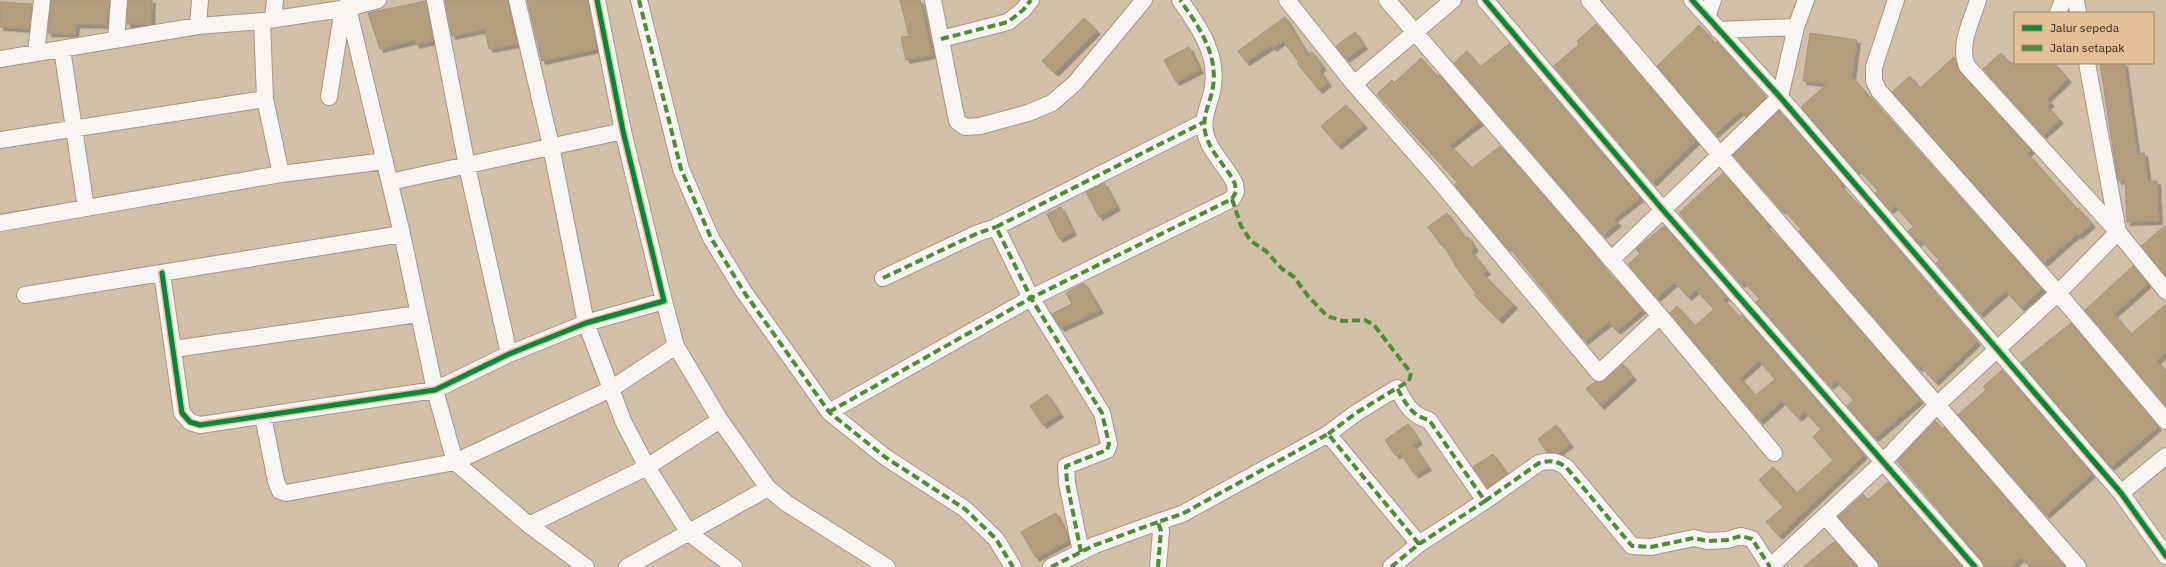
<svg xmlns="http://www.w3.org/2000/svg" width="2166" height="567" font-family="'IBM Plex Sans',sans-serif">
<style>
.building{fill:#b49d7d;stroke:#a29382;fill-rule:evenodd;filter:url(#shadow)}
.lines{fill:none;stroke-linecap:round;stroke-linejoin:round}
.street-casing{stroke:#a59684;stroke-width:18}
.street{stroke:#f8f5f2;stroke-width:16}
.quiet{stroke:#4d8d38;stroke-width:4;stroke-dasharray:8 4;stroke-linecap:butt}
.cycleway-casing{stroke:#e4c096;stroke-width:8}
.cycleway{stroke:#00873e;stroke-width:5}
</style>
<defs>
<filter id="shadow"><feDropShadow dx="3.5" dy="3.5" stdDeviation="0" flood-color="#0004"/></filter>
</defs>
<rect width="100%" height="100%" fill="#d2bfa8"/>
<path class="building" d="M51,0H109L107,25L76,24L75,34L48,33Z
M128,0H152L151,24H127Z
M445,0H508L517,44L489,49L485,29L452,36Z
M527,0H588L597,49L542,61Z
M900,0H920L932,55L906,60L901,37L909,36Z
M426,1L433,41L416,45L415,40L380,49L368,13Z
M0,2L32,4L29,29L0,27Z
M1285,17L1308,55L1312,52L1323,67L1319,70L1328,83L1319,90L1297,63L1299,62L1283,41L1273,48L1271,46L1246,62L1238,51Z
M1084,18L1097,31L1055,73L1042,61Z
M1596,24L1696,141L1653,183L1554,66L1579,44L1577,41Z
M1699,25L1715,43L1717,42L1766,97L1746,117L1741,111L1715,134L1657,66Z
M1355,32L1364,46L1346,59L1336,46Z
M1810,33L1857,40L1852,77L2042,289L2021,308L2006,291L1980,314L1936,263L1939,260L1921,240L1918,243L1908,231L1914,227L1895,206L1890,210L1875,193L1878,190L1858,169L1856,171L1801,107L1827,84L1803,81Z
M1509,44L1640,198L1614,219L1618,223L1603,235L1454,63L1467,51L1480,67Z
M1189,47L1200,70L1176,82L1164,60Z
M2001,53L2010,63H2054L2068,79L2047,99L2051,103L2047,106L2060,120L2043,135L1983,69Z
M1954,57L1960,72L2031,150L2027,153L2077,209L2078,208L2092,224L2078,236L2077,234L2044,263L1892,92L1910,76L1920,88Z
M1421,58L1437,76L1439,75L1480,122L1450,145L1472,168L1500,146L1588,247L1612,278L1613,277L1642,310L1617,331L1609,322L1585,341L1509,247L1507,248L1455,185L1457,182L1377,94L1392,80L1394,83Z
M2100,63H2124L2137,154L2144,153L2148,181H2157L2159,221L2127,222L2125,180L2118,181Z
M1346,105L1364,125L1338,146L1321,126Z
M1779,111L1842,183L1840,185L1860,207L1861,206L1977,342L1935,382L1921,366L1918,368L1799,231L1801,229L1784,210L1782,211L1733,155Z
M1723,173L1768,224L1766,226L1784,243L1920,400L1875,438L1847,406L1854,400L1836,381L1830,386L1756,302L1760,299L1744,282L1741,284L1679,213Z
M1104,183L1117,207L1099,217L1086,192Z
M1061,207L1073,232L1059,239L1047,214Z
M1447,213L1465,238L1468,237L1475,248L1471,251L1487,271L1483,274L1514,305L1499,320L1474,295L1476,293L1458,270L1443,244L1441,245L1428,227Z
M2166,225V276L2141,246Z
M1664,226L1726,297L1723,299L1740,317L1742,315L1864,455L1779,536L1766,522L1783,507L1759,480L1773,467L1797,493L1833,460L1813,437L1821,429L1805,412L1798,418L1782,401L1760,421L1670,313L1677,306L1695,326L1714,309L1698,292L1696,290L1688,297L1675,282L1657,298L1628,264L1640,254L1636,249ZM1759,361L1775,379L1756,395L1740,378Z
M2133,266L2148,284L2114,314L2131,334L2166,304V352L2157,361L2166,371V406L2085,310Z
M1084,283L1100,310L1061,328L1052,314L1072,304L1066,293Z
M2071,323L2158,427L2111,467L2021,363Z
M1623,364L1633,377L1601,406L1586,389L1595,382L1605,380Z
M2002,370L2092,474L2046,515L1958,415L1986,390L1983,387Z
M1047,394L1060,414L1043,425L1030,406Z
M1935,421L1943,429L1944,427L2065,567H2032L2021,558L2011,567H1984L1982,561L1897,461Z
M1408,424L1419,441L1413,445L1428,467L1415,475L1400,453L1396,456L1385,440Z
M1556,425L1570,444L1558,453L1547,452L1538,439Z
M1493,454L1507,474L1487,488L1473,467Z
M1888,482L1962,567H1879L1877,561L1838,517L1863,494L1868,500Z
M1056,513L1069,540L1036,558L1021,532Z
M1835,541L1857,567H1803Z"/>
<g class="lines">
<defs>
<path id="street" d="M349,0L348,8L402,234L435,390L455,462L529,525L586,567
M435,0L467,166L509,354
M517,0L551,146L586,323L624,423L647,467L689,533L734,567
M639,0L681,169L711,238L744,292L829,412L885,457L965,509L996,539L1013,567
M933,0L957,121L965,127L980,126L1028,113L1052,103L1075,83L1144,0
M1287,0L1354,84L1434,175L1599,373L1660,316
M1387,0L1660,316L1774,453
M1485,0L1663,210L1975,567
M1589,0L1721,156L2078,567
M1692,0L1780,97L2121,493L2166,556
M1896,0L1874,67V81L1879,91L2058,293L2166,421
M1978,0C1972,20 1958,45 1967,66L2118,232L2166,291
M2076,0L2078,13
M2058,13L2063,0
M1707,17L1713,0
M273,18L275,0
M262,21L265,99L281,174
M198,26L200,0
M1718,30L1796,27
M941,39L1008,22L1023,10L1031,0
M116,40L119,0
M62,49L86,208
M36,53L42,0
M0,59L198,26L262,21L348,8L378,0
M1354,84L1453,0
M329,97L343,8
M0,140L265,99
M390,182L623,131
M0,223L281,174L385,161
M1611,260L1780,97L1796,27L1806,0
M162,273L182,413L190,422L200,425L435,390L509,354L586,323L664,301L623,131L597,0
M883,278L978,233L996,227
M25,295L402,234
M664,301L676,346L720,420
M174,349L418,314
M829,412L1031,298L1232,199L1236,192L1235,184C1227,166 1208,151 1205,131C1202,118 1209,105 1212,92C1220,57 1200,28 1180,0
M263,416L276,481L280,491L286,493L455,462L611,389L676,346
M1328,434L1356,413L1397,388C1405,402 1411,416 1429,420L1485,501L1539,463C1550,460 1557,461 1566,467L1632,546L1651,547L1694,538L1707,541L1727,540L1741,536L1752,539L1770,567
M2121,493L2166,456
M1825,516L1870,567
M529,525L647,467L720,420L768,488L786,503L887,567
M1081,552L1067,483L1066,466L1107,450L1109,444L1102,413L1031,298L996,227L1204,122
M627,567L768,488
M1051,567L1095,545L1158,522
M1158,567L1161,531L1158,522L1182,514L1328,434L1419,544
M1391,567L1419,544L1485,501
M1770,567L1883,462L1937,405L2058,293L2118,232L2087,63"/>
</defs>
<use href="#street" class="street-casing"/>
<use href="#street" class="street"/>
<path class="quiet" d="M639,0L681,169L711,238L744,292L829,412L885,457L965,509L996,539L1013,567
M941,39L1008,22L1023,10L1031,0
M1232,199L1241,226L1251,241L1266,251L1281,268L1294,277L1308,296L1327,316L1343,321L1365,320L1374,325L1411,373L1409,381L1397,388
M883,278L978,233L996,227
M829,412L1031,298L1232,199L1236,192L1235,184C1227,166 1208,151 1205,131C1202,118 1209,105 1212,92C1220,57 1200,28 1180,0
M1328,434L1356,413L1397,388C1405,402 1411,416 1429,420L1485,501L1539,463C1550,460 1557,461 1566,467L1632,546L1651,547L1694,538L1707,541L1727,540L1741,536L1752,539L1770,567
M1081,552L1067,483L1066,466L1107,450L1109,444L1102,413L1031,298L996,227L1204,122
M1051,567L1095,545L1158,522
M1158,567L1161,531L1158,522L1182,514L1328,434L1419,544
M1391,567L1419,544L1485,501"/>
<defs>
<path id="cycleway" d="M1485,0L1663,210L1975,567
M1692,0L1780,97L2121,493L2166,556
M162,273L182,413L190,422L200,425L435,390L509,354L586,323L664,301L623,131L597,0"/>
</defs>
<use href="#cycleway" class="cycleway-casing"/>
<use href="#cycleway" class="cycleway"/>
</g>
<rect x="2014" y="12" width="140" height="52" fill="#e4c096" stroke="#9e8262"/>
<rect x="2022" y="25" width="20" height="6" fill="#00873e" stroke="#9e8262"/>
<text x="2050" y="32" font-size="12" fill="#342615">Jalur sepeda</text>
<rect x="2022" y="45" width="20" height="6" fill="#4d8d38" stroke="#9e8262"/>
<text x="2050" y="52" font-size="12" fill="#342615">Jalan setapak</text>
</svg>
